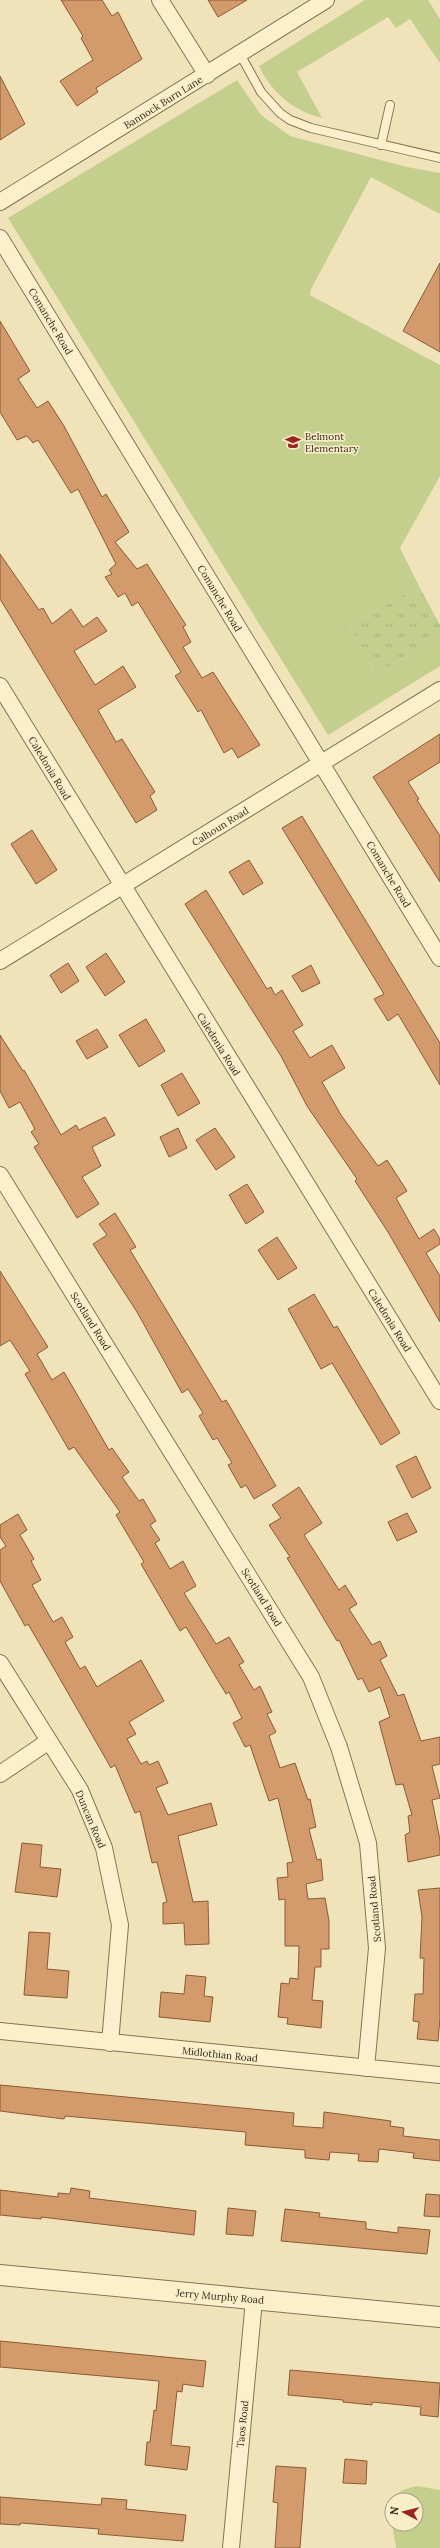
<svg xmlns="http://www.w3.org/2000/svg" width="440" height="2548" font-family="Lora,serif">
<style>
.grass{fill:#c4cf8d}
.park{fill:url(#park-tufts)}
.building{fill:#d39b6b;stroke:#895b37}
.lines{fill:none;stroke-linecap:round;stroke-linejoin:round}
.service-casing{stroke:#887253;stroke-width:10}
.minor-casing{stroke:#887253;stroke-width:18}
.tertiary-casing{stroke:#887253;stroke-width:22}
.service{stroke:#fcf0cc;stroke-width:8}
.minor{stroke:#fcf0cc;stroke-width:16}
.tertiary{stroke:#fcf0cc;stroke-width:20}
.labels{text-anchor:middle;stroke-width:3;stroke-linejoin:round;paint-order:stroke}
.street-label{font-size:10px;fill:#362819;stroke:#f8edc9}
.poi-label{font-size:10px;fill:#362819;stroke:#f8edc9;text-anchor:start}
</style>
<defs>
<pattern id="park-tufts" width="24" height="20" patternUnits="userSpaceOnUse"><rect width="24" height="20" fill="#c4cf8d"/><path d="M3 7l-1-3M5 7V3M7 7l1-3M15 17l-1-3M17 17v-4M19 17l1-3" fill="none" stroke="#a9b279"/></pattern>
</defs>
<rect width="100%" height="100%" fill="#f1e3b9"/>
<path class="grass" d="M365,0H428L440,19V63L410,19L396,28L388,17L297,72L322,118C293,111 272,93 259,66Z
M237,80L261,115L290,136L407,167L440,173V214L371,177L311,289L310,295L440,365V476L400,548L419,586L348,625L375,674L440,638V666L328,735L8,218Z
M417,2486L440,2490V2548H396L392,2524H416V2500H394C397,2490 408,2488 417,2486Z"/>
<path class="park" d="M419,586L440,625V638L375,674L348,625Z"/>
<path class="building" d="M61,0H102L112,16L118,12L142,59L96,88L98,92L77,106L60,81L93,60L81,38L83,36Z
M208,0H247L218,17Z
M0,76L25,124L0,140Z
M440,263V352L403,331Z
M0,321L30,371L18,379L37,408L48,401L64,426L102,497L106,494L129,532L115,542L137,569L147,564L186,625L183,627L191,642L183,647L202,678L213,672L260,745L238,758L232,748L224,753L201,710L198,712L175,676L181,672L138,602L132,606L125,593L118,597L105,577L112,574L109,570L116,564L78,489L71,493L38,440L33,443L27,436L17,440L0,412Z
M0,554L39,610L43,608L52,624L71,609L83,627L97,617L107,631L74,651L95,685L123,666L136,687L98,710L116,742L122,739L155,792L150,796L157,810L136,823L0,599Z
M440,734V762L408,782L419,799L417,800L440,836V882L373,777Z
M302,816L440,1043V1085L398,1014L388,1021L374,999L384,994L282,828Z
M32,830L57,870L36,884L11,844Z
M249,860L263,883L243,895L229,872Z
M206,890L267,989L271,987L275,995L282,990L303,1025L293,1031L310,1058L332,1045L345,1068L322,1082L341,1115L378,1166L387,1160L407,1191L396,1198L419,1239L434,1229L440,1239V1244L426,1253L440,1276V1322L388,1232L355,1181L357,1179L307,1106L281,1056L185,904Z
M106,953L125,982L105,996L86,967Z
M68,963L79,981L61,993L50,975Z
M311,965L320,983L302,992L292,976Z
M146,1019L165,1051L139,1067L119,1035Z
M97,1029L108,1047L87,1059L76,1041Z
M0,1035L23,1071L24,1070L61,1135L76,1125L79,1130L105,1117L115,1135L92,1147L101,1166L82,1177L99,1204L77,1218L34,1147L39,1144L31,1132L35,1129L20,1102L9,1108L0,1091Z
M182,1073L200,1103L178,1116L161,1085Z
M178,1128L187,1148L169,1157L160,1137Z
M215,1128L235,1157L216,1170L196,1140Z
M247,1184L264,1212L246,1224L229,1195Z
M115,1213L136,1247L130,1250L222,1402L226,1400L276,1486L254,1499L246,1485L241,1488L228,1465L232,1463L217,1438L213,1440L199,1416L203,1413L188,1389L182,1393L137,1312L93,1244L107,1235L99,1224Z
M277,1237L297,1268L278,1280L258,1250Z
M0,1271L48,1347L37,1354L52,1380L64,1372L109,1450L112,1448L129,1472L122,1477L139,1501L143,1499L156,1521L150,1525L160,1540L155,1543L170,1569L183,1561L196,1586L184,1593L216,1644L229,1637L244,1662L239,1665L254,1690L260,1686L272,1712L267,1714L276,1732L269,1736L280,1768L295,1763L308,1800L310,1799L316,1827L309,1829L317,1860L321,1859L323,1880L306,1884L308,1899L325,1898L329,1921V1949H321V1967H315L312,2000L323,2001L321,2028L287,2024L288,2018L278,2017L281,1983L289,1984L290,1978L298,1979L299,1946H285V1899L279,1900L277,1878L288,1877L287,1863L293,1862L278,1798L269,1801L250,1745L245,1747L233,1723L242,1718L229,1692L226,1694L186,1627L180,1631L141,1564L144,1562L116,1515L120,1512L74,1447L69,1450L25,1374L30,1371L10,1340L0,1346Z
M314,1294L334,1328L337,1326L400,1433L381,1445L332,1363L321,1369L288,1309Z
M416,1456L431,1488L412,1498L396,1466Z
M299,1487L322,1523L304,1535L339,1590L345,1585L357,1604L349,1609L372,1645L380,1641L387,1656L380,1660L398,1696L404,1694L421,1741L440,1737V1764L432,1766L440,1798L432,1800L440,1840V1855L408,1862L405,1835L410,1832L408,1816L412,1815L403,1784L396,1785L379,1722L390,1717L380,1687L369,1692L362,1678L358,1680L339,1640L337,1641L315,1604L287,1558L290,1557L269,1525L281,1518L272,1505Z
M407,1513L417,1532L397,1541L388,1522Z
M18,1514L27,1530L20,1535L34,1559L31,1561L41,1580L32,1585L53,1622L62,1617L73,1637L65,1642L80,1669L85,1666L97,1687L141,1660L164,1701L129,1722L136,1734L127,1739L141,1764L147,1761L149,1765L158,1761L168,1783L156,1788L168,1815L211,1803L217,1825L178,1836L193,1902L208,1901L209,1944L185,1945L184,1923L163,1924V1903L167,1902L157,1862L152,1863L140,1811L135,1813L115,1765L111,1768L56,1672L28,1624L25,1626L0,1581V1550L6,1546L0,1537V1525Z
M22,1843L42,1845L40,1867L61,1869L57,1897L15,1892Z
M440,1888V2018L438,2041L417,2039L419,2022L413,2021L415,1994H423L424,1958H420L422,1917L418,1890Z
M29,1932L50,1933L47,1969L69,1971L67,1998L24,1995Z
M186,1975L206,1977L204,1996L213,1997L210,2022L159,2017L161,1992L184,1994Z
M0,2085L294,2113L293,2126L323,2128L324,2112L391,2121L390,2126L404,2128L403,2136L440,2140V2161L413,2158L414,2153L379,2149L378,2162L358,2161L359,2154L330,2152L329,2160L305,2158V2150L245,2145L246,2132L65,2116L64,2119L0,2111Z
M71,2188L90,2191L89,2198L196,2211L194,2235L41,2217V2219L0,2215V2190L58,2197V2193L70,2194Z
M426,2194L440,2195V2217L424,2216Z
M228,2208L256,2211L253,2236L226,2234Z
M285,2209L320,2213L319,2217L366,2222V2229L398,2233V2227L430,2230L427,2254L281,2241Z
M0,2341L206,2361L203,2387L183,2384L182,2392L177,2391L171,2445L190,2447L187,2470L145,2465L147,2442H150L154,2410L156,2411L159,2381L0,2367Z
M290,2370L440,2383L438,2417L420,2415L421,2407L372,2402V2405L343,2402V2400L288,2395Z
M345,2459L367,2461L366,2484L343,2483Z
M276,2466L306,2468L300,2548H275L278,2503L273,2502Z
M0,2497L101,2505L102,2498L127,2500L126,2509L186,2515L183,2541L98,2534L99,2529L21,2523L20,2525L0,2524Z"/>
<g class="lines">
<defs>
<path id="service" d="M240,54L261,92L280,113L290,120L311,128L440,158
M381,145L390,105"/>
<path id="minor" d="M160,0L207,75
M0,202L326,0
M0,238L440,958
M0,686L440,1401
M0,961L440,690
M0,1175L311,1677L339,1747L368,1843L377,1948L366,2068
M0,1663L80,1790L104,1848L120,1925L110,2043
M0,1774L49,1741
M0,2031L440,2075
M231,2548L254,2300"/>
<path id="tertiary" d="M0,2275L440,2317"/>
</defs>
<use href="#service" class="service-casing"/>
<use href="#minor" class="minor-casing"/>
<use href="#tertiary" class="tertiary-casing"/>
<use href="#service" class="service"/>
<use href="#minor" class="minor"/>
<use href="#tertiary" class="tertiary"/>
</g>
<defs>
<symbol id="school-bare" viewBox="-9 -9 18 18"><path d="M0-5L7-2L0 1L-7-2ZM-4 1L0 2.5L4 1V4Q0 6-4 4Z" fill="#9c231e" stroke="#f8edc9" stroke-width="2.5" paint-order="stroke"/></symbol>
</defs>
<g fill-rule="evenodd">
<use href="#school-bare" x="282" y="431" width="22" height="22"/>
</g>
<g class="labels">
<g class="street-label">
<text transform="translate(163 102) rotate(-32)" y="4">Bannock Burn Lane</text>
<text transform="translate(51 321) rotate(59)" y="4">Comanche Road</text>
<text transform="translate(220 598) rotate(59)" y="4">Comanche Road</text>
<text transform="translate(50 768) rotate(59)" y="4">Caledonia Road</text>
<text transform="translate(220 826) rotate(-32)" y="4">Calhoun Road</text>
<text transform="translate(389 874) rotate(59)" y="4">Comanche Road</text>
<text transform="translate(219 1044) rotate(58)" y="4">Caledonia Road</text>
<text transform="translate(390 1320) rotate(58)" y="4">Caledonia Road</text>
<text transform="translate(91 1321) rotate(58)" y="4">Scotland Road</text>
<text transform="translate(262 1597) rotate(58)" y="4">Scotland Road</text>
<text transform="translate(91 1819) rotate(67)" y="4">Duncan Road</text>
<text transform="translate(374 1909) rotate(-95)" y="4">Scotland Road</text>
<text transform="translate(220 2054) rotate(6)" y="4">Midlothian Road</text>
<text transform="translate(220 2296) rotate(5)" y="4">Jerry Murphy Road</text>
<text transform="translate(242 2424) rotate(-84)" y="4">Taos Road</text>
</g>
<g class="poi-label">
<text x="305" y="440">Belmont<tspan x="305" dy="12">Elementary</tspan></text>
</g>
</g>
<g transform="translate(404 2512) rotate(277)"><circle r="19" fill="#f8edc9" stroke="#aa9e83"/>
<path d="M0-3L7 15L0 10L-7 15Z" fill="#9c231e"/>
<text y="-6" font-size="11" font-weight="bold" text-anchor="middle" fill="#362819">N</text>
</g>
</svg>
